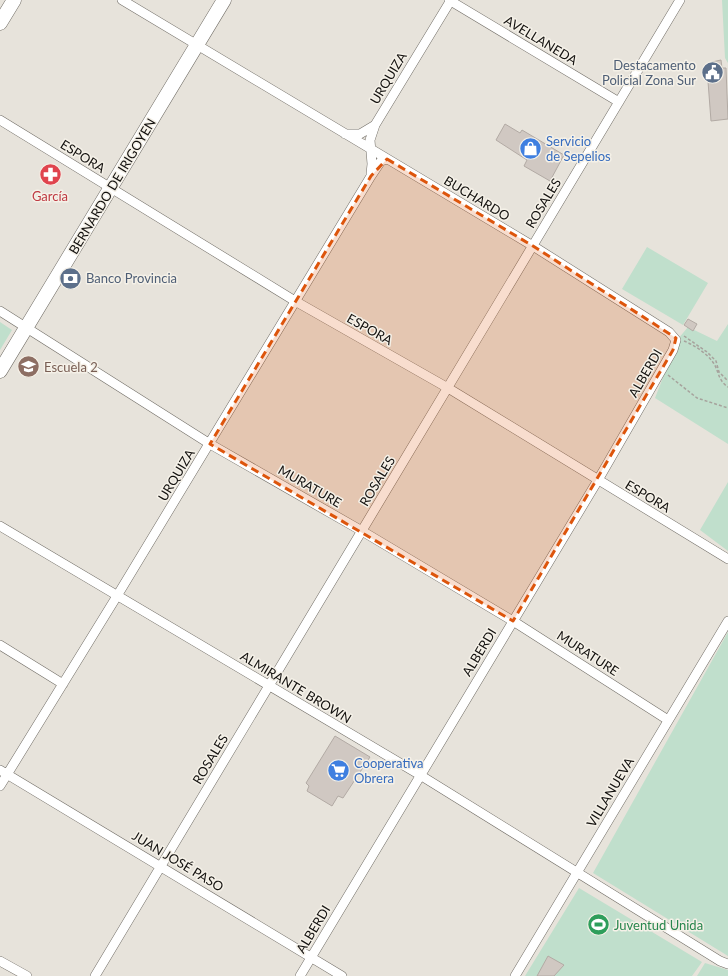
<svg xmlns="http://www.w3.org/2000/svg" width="728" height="976" font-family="Lato,sans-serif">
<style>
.green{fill:#c0dfcc}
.building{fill:#d0c8c2;stroke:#b2aaa4}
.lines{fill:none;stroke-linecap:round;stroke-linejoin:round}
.minor-casing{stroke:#726e67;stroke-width:10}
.primary-casing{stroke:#726e67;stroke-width:15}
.path{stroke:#a6a29c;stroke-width:1.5;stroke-dasharray:3 2;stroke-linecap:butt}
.minor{stroke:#fff;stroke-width:9}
.primary{stroke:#fff;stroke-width:14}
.marked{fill:#dd550c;fill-opacity:0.2;stroke:#dd550c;stroke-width:3;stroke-dasharray:8 5;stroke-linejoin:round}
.labels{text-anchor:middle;stroke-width:3;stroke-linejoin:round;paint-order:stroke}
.street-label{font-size:13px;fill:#13110f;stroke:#f5f1e8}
.service-label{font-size:13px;fill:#4e5e75;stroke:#f5f1e8;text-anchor:end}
.shop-label{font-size:13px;fill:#366cbe;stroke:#f5f1e8;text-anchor:start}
.health-label{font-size:13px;fill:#be3a42;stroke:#f5f1e8}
.education-label{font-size:13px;fill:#785e54;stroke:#f5f1e8;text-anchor:start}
.leisure-label{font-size:13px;fill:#27864d;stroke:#f5f1e8;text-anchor:start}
</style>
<rect width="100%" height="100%" fill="#e7e3db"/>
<path class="green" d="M722,0H728V63L725,58Z
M647,247L708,283L683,325L622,289Z
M0,322L12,330L0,350Z
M728,324V444L655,398L678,339L688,327L717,341Z
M728,482V551L700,530Z
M728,632V956L593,873Z
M579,888L702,962L692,976H525Z
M705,963L728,970V976H697Z"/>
<path class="building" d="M721,60L722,68H726L728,119L711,121L707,68H712V62Z
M505,124L520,133L522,130L564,155L550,181L524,166L527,160L496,140Z
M688,319L697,324L693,331L684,325Z
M335,736L370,757L343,798L338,796L332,806L307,791L309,786L306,783Z
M548,956L564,965L554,976H537Z"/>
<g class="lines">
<defs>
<path id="minor" d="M122,0L533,246L669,332L676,340L673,350L598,480L300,976
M449,0L619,102
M0,120L295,301L448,388L728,559
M345,134H360L375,125
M371,174L372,164L370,140L375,125L451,0
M0,311L210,444L362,531L513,621L668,720
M0,526L420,775L720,961L728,964
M0,645L63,684
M0,770L342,976
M0,786L117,596L371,176L381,161L387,159
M0,961L27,976
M95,976L680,0
M515,976L728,621"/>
<path id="primary" d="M0,23L14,0
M0,371L224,0"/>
</defs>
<use href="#minor" class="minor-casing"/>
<use href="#primary" class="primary-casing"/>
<path class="path" d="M684,336L707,352L716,361L719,372L728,381
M684,341C694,345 706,353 712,361C719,369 717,380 728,387
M668,375L697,398L728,408"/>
<use href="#minor" class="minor"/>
<use href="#primary" class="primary"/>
</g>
<path class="marked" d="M387,159L533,246L676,338L673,350L513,621L210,444L371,176Z"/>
<defs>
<symbol id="civic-disc" viewBox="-11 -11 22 22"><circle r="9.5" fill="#5c6f8a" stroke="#f5f1e8"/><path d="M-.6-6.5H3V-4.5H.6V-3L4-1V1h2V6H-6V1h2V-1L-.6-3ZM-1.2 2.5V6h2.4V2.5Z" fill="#fff"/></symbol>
<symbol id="shop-disc" viewBox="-11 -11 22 22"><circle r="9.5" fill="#3f7fe0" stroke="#f5f1e8"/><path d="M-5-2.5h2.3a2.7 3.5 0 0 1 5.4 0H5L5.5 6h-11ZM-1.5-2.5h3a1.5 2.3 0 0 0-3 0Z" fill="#fff"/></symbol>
<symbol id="pharmacy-disc" viewBox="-11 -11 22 22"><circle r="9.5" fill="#e0444e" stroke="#f5f1e8"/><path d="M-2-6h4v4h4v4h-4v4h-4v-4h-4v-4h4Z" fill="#fff"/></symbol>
<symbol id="bank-disc" viewBox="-11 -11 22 22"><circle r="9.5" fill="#5c6f8a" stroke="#f5f1e8"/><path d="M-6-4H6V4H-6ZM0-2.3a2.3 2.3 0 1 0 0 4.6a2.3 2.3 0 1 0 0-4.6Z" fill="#fff"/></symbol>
<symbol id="school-disc" viewBox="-11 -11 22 22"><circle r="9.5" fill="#8d6e63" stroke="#f5f1e8"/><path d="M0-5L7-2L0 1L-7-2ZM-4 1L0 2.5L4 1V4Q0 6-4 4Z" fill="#fff"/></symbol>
<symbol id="supermarket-disc" viewBox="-11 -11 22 22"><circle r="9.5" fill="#3f7fe0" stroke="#f5f1e8"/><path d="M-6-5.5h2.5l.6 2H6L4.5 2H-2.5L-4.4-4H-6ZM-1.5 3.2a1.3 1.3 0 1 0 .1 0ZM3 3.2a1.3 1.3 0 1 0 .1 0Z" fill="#fff"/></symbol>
<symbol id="stadium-disc" viewBox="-11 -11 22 22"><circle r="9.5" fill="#2e9e5b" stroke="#f5f1e8"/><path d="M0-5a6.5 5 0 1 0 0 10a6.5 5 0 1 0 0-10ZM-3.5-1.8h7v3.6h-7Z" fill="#fff"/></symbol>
</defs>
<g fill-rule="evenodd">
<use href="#civic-disc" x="700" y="60" width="25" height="25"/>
<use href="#shop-disc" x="518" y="136" width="25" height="25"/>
<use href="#pharmacy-disc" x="38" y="162" width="25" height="25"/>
<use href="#bank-disc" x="58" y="266" width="25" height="25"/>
<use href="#school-disc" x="16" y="354" width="25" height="25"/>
<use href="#supermarket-disc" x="326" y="758" width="25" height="25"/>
<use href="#stadium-disc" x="586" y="912" width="25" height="25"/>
</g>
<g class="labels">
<g class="street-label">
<text transform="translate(541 40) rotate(31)" y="5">AVELLANEDA</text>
<text transform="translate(388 78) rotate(-59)" y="5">URQUIZA</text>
<text transform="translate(83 156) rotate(32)" y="5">ESPORA</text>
<text transform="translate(112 186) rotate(-59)" y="5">BERNARDO DE IRIGOYEN</text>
<text transform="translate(477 198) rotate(31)" y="5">BUCHARDO</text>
<text transform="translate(543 203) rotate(-59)" y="5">ROSALES</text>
<text transform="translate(370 329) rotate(29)" y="5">ESPORA</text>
<text transform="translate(645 373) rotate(-60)" y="5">ALBERDI</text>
<text transform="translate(176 475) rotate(-59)" y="5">URQUIZA</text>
<text transform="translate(377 481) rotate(-59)" y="5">ROSALES</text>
<text transform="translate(310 486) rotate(30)" y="5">MURATURE</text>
<text transform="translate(648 496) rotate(31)" y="5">ESPORA</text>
<text transform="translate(479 652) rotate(-59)" y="5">ALBERDI</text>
<text transform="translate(588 653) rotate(33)" y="5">MURATURE</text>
<text transform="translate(296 687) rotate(31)" y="5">ALMIRANTE BROWN</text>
<text transform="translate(210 759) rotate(-59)" y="5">ROSALES</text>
<text transform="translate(610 792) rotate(-59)" y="5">VILLANUEVA</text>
<text transform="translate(178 861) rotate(31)" y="5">JUAN JOSÉ PASO</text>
<text transform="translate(313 929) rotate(-59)" y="5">ALBERDI</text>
</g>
<g class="service-label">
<text x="696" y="70">Destacamento<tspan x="696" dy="15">Policial Zona Sur</tspan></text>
<text x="86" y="283" text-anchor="start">Banco Provincia</text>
</g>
<g class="shop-label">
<text x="546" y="146">Servicio<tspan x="546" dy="15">de Sepelios</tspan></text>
<text x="354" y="768">Cooperativa<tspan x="354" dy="15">Obrera</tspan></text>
</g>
<g class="health-label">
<text x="50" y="201">García</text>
</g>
<g class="education-label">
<text x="44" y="372">Escuela 2</text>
</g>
<g class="leisure-label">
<text x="614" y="930">Juventud Unida</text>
</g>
</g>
</svg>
